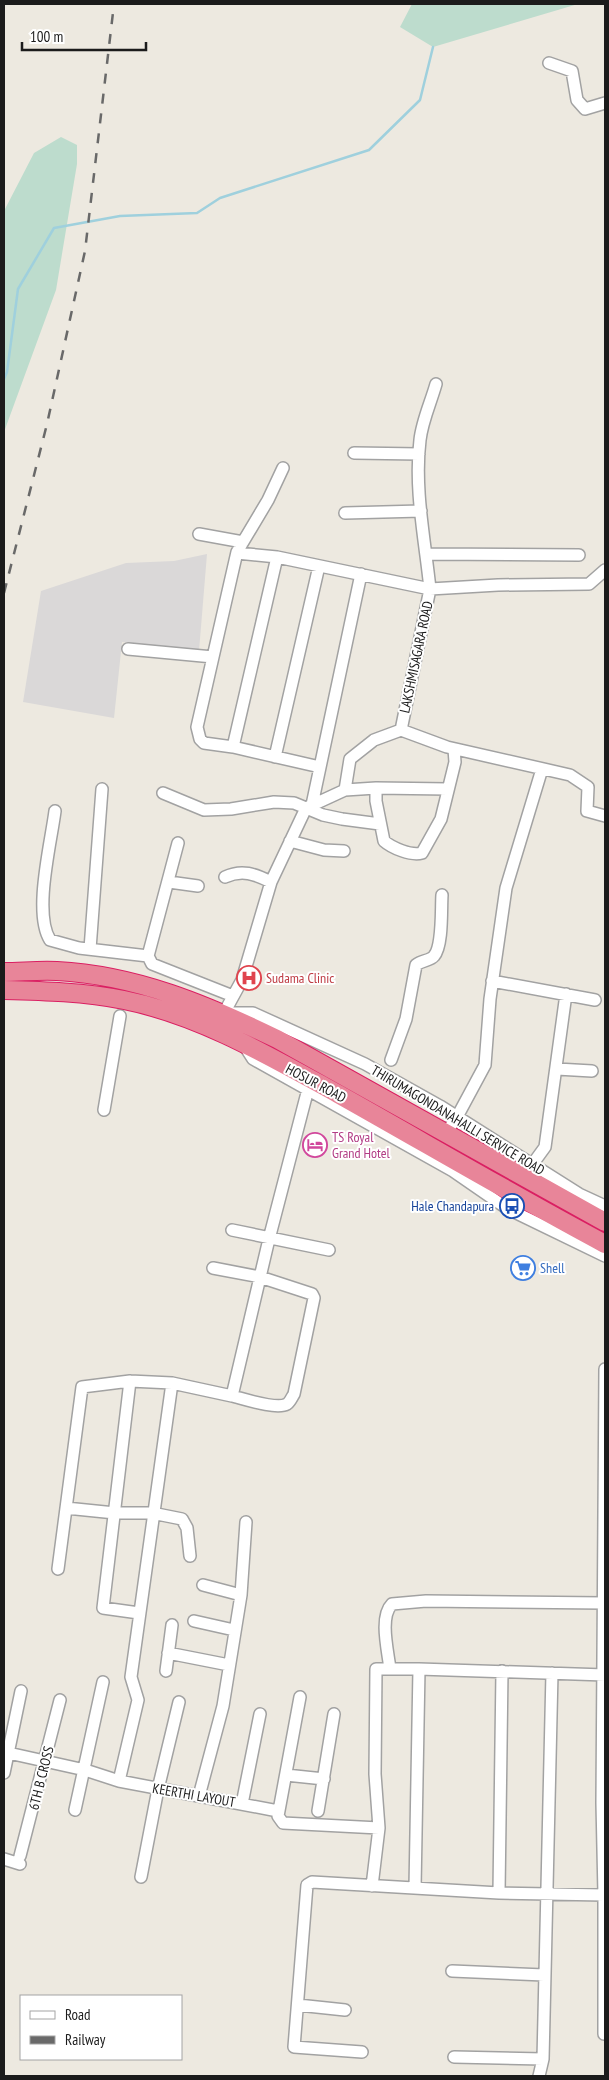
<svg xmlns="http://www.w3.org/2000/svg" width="609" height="2080" font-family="'PT Sans Narrow',sans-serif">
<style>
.residential{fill:#dad8d8}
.wetland{fill:#bddccd}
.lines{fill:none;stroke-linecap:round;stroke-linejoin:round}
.stream{stroke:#9fd0dd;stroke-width:2.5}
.minor-casing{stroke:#a2a2a2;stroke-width:14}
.highway-casing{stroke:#da1f62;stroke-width:20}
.minor{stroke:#fff;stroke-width:11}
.highway{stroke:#e88599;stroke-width:18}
.rail{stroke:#696969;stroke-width:2.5;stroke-dasharray:10 10;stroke-linecap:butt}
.labels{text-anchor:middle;stroke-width:4;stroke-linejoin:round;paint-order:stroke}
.street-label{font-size:14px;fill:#1b1b1b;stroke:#fff}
.health-label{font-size:14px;fill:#be3a42;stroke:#fff;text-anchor:start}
.hotel-label{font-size:14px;fill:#b23c85;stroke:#fff;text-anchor:start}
.transit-label{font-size:14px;fill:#164399;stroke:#fff;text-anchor:end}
.shop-label{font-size:14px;fill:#366cbe;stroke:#fff;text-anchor:start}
</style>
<rect width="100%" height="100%" fill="#ede9e0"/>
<path class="residential" d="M207,554L199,651L122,642L114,718L23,702L41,591L126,563L174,561Z"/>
<path class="wetland" d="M412,4H578L433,47L400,27Z
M61,137L77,145V164L56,290L4,432V211L34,153Z"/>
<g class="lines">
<path class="stream" d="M4,379L7,372L18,289L54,228L120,216L197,213L220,198L369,150L420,100L433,47"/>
<defs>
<path id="minor" d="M549,63L572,71L577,100L585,109L605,103
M354,453L419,454
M283,468L268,500L237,552L197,727L200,739L204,743L233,747L320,767
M345,513L421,511
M199,534L243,542
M237,553L277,557L430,589C425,540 414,489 420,440C422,421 431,402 436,384
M426,554L579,555
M605,570L589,584L498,585L430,589L401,730L374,740L350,759L345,790L306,808L271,882L242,980L224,1013H253L365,1064L440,1106L579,1194L605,1206
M128,649L213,657
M401,730L447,747L570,775L588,787L587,811L605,816
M233,747L277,557
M275,757L319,566
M376,788L448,789
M345,790L376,788V801L384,841C392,848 411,856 422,853L441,819L455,762L454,749
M163,793L204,810L231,809L274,802L294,803L323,815L342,819L380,824
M312,805L361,574
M55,811C51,843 33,913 50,940L79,948L148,956
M290,841L324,850L344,851
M178,843L148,956L152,964L233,996
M225,877C242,869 255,874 271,882
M169,882L198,886
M90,949L102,789
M492,981L595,1000
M244,1045L253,1059L453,1171L508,1209L605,1256
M391,1060L406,1019L416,965C422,960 430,961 434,956C443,946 441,909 442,895
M557,1069L592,1071
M104,1110L120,1016
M446,1133L457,1117L485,1065L490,999L506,888L542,769
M529,1169L545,1147L566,994
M232,1230L329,1250
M213,1268L260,1277L312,1294L314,1298L294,1394C292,1397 290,1402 287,1404C277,1410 244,1399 232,1396
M130,1381L103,1608L139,1613
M66,1508L115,1513H152L182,1519L187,1528L190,1556
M58,1569L82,1387L130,1381L172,1383
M203,1585L241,1595
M194,1621L234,1630
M168,1653L229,1665
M390,1669C388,1651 379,1617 392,1604L426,1601L603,1603
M166,1671L172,1625
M300,1697L278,1816L283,1823L379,1828
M4,1752L85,1770L119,1781L278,1811
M4,1773L21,1691
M286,1775L324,1779
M119,1781L138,1700L131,1677L172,1383L232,1396L269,1239L308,1089
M199,1796L223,1706L241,1595L246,1522
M242,1804L260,1714
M75,1810L103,1682
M318,1811L334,1714
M20,1856L60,1700
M4,1859L20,1864
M141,1877L158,1789L179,1702
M372,1886L379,1828L375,1774L376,1669H419
M415,1888L419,1669L605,1675
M499,1893L502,1671
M452,1971L544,1975
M298,2005L345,2010
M604,2034V1895H605
M362,2052L294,2047L307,1885L312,1882L499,1893L604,1895L602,1803L605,1369
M454,2057L543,2059
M539,2076L543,2059L552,1673"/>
<path id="highway" d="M4,972C21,972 39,970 57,971C136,975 207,1005 277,1039L605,1222
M4,990C44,991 84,992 124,1000C200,1015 271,1057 338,1094C427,1144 515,1196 605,1244"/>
</defs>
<use href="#minor" class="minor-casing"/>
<use href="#highway" class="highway-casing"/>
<use href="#minor" class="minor"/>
<use href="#highway" class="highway"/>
<path class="rail" d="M4,593L47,424L85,251L114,4"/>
</g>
<defs>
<symbol id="hospital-ring" viewBox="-11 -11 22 22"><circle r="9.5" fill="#fff" stroke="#e0444e" stroke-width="1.5"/><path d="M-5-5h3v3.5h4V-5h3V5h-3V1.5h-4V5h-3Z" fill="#e0444e"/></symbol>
<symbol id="hotel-ring" viewBox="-11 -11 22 22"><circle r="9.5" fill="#fff" stroke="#d1479c" stroke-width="1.5"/><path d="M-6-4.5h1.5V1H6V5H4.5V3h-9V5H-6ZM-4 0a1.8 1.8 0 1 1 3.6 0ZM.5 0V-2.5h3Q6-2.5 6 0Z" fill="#d1479c"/></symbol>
<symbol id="bus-ring" viewBox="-11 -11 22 22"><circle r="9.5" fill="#fff" stroke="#1a4fb4" stroke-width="1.5"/><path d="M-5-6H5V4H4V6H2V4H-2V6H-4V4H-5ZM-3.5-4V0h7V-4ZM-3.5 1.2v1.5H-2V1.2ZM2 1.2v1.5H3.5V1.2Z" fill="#1a4fb4"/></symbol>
<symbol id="supermarket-ring" viewBox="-11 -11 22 22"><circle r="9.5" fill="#fff" stroke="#3f7fe0" stroke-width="1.5"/><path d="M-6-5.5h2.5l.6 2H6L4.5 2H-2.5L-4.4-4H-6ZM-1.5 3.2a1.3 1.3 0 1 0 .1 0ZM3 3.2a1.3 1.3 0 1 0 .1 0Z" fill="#3f7fe0"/></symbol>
</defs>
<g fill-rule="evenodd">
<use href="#hospital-ring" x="235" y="964" width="28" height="28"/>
<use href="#hotel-ring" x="301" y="1131" width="28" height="28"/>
<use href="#bus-ring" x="498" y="1192" width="28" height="28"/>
<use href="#supermarket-ring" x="509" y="1254" width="28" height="28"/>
</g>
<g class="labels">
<g class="street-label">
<text transform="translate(416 657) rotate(-78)" y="5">LAKSHMISAGARA ROAD</text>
<text transform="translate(316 1083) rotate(28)" y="5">HOSUR ROAD</text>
<text transform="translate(458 1120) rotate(31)" y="5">THIRUMAGONDANAHALLI SERVICE ROAD</text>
<text transform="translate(41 1778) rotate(-76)" y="5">6TH B CROSS</text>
<text transform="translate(194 1795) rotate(10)" y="5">KEERTHI LAYOUT</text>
</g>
<g class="health-label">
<text x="266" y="983">Sudama Clinic</text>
</g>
<g class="hotel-label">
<text x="332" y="1142">TS Royal<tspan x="332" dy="16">Grand Hotel</tspan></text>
</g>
<g class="transit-label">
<text x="494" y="1211">Hale Chandapura</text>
</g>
<g class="shop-label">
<text x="540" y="1273">Shell</text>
</g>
</g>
<rect width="609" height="2080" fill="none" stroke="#1b1b1b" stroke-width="10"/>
<rect x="20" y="1995" width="162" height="65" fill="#ffffff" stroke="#a4a4a4"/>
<rect x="30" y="2011" width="25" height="8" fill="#ffffff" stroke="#a4a4a4"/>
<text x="65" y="2020" font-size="15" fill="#1b1b1b">Road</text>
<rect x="30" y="2036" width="25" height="8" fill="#696969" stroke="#a4a4a4"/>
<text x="65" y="2045" font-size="15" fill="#1b1b1b">Railway</text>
<path d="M22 42v8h124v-8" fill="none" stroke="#1b1b1b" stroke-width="2.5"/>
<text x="30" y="42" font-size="15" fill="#1b1b1b" stroke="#ffffff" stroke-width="4" paint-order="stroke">100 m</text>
</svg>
